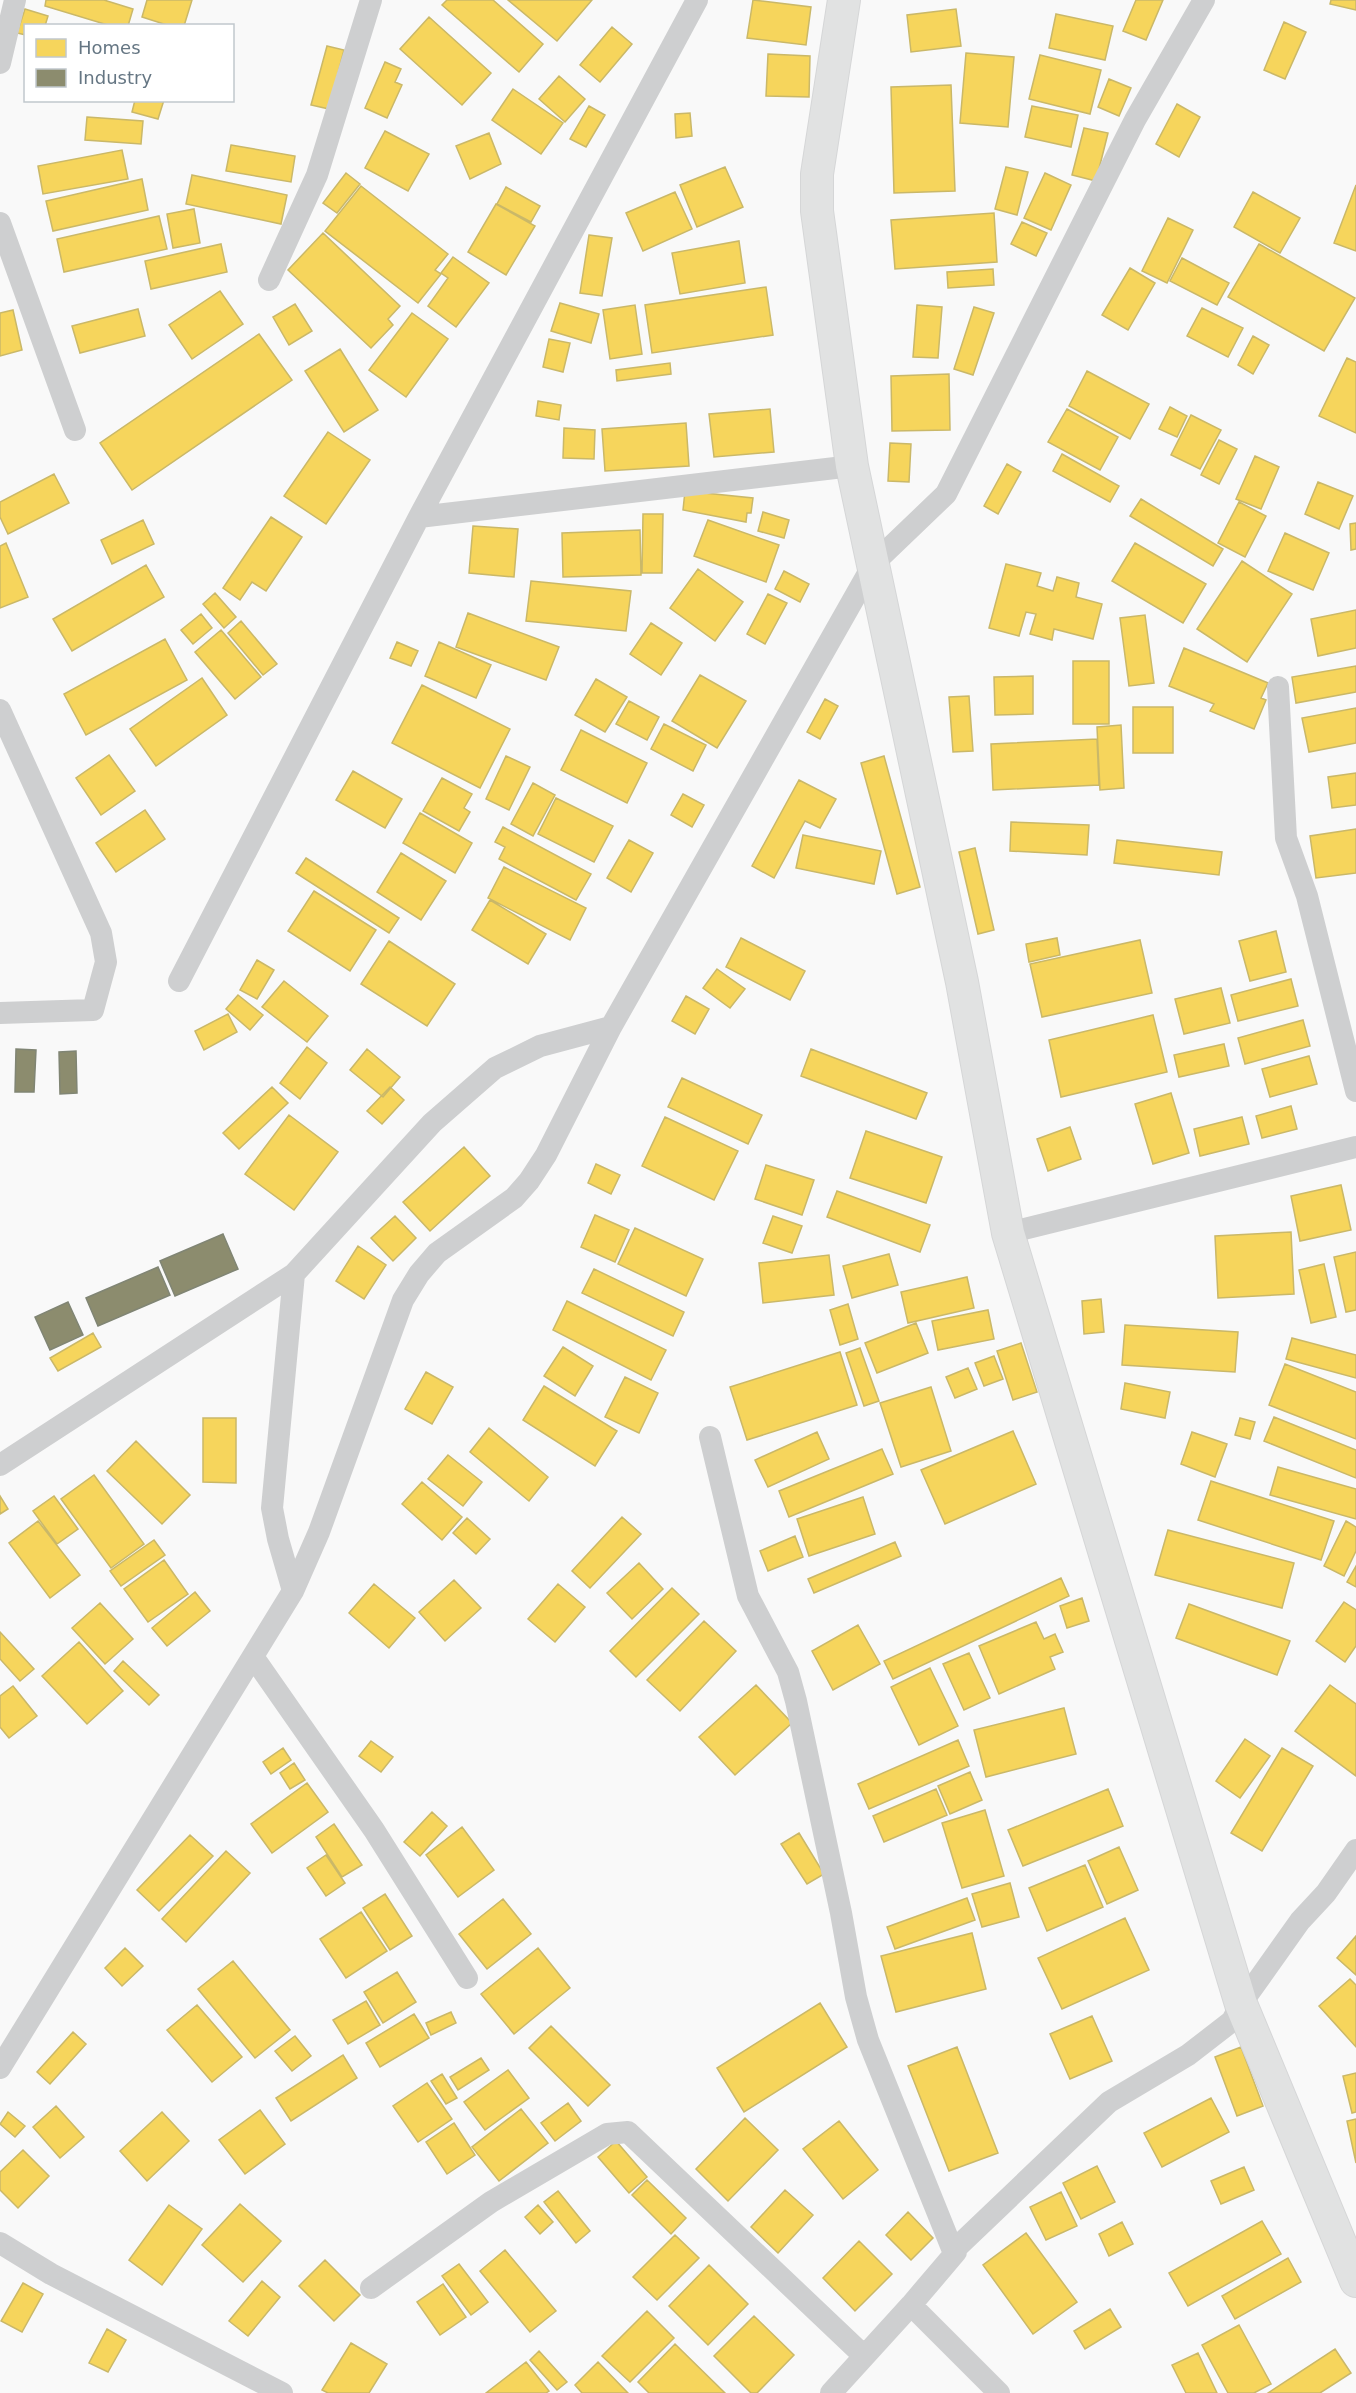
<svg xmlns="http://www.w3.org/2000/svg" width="1356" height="2393" font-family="'DejaVu Sans',sans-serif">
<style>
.homes{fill:#f6d55c;stroke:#cab868;stroke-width:1.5}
.industry{fill:#8c8c6e;stroke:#808574;stroke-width:1.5}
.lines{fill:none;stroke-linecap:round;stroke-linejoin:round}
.secondary-casing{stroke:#d5d6d7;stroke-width:34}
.street{stroke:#cecfd0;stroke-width:22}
.secondary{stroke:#e1e2e2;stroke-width:32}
</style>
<rect width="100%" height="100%" fill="#f9f9f9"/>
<path class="homes" d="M46,0H104L133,9L128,26H111L45,6Z
M147,0H192L184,26H170L142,17Z
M447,0H493L543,44L519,72L442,5Z
M508,0H592L557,41Z
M753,0L811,7L806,45L747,38Z
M1136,0H1163L1146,40L1123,31Z
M1331,0H1356V10L1330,4Z
M25,9L48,16L45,26H26V35L17,33Z
M956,9L961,46L911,52L907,15Z
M1056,14L1113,26L1105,60L1049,48Z
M429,17L491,73L462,105L400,49Z
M1284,22L1306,32L1285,79L1264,70Z
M612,27L632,44L600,82L580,65Z
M327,46L344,50L329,109L311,105Z
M966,53L1014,57L1008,127L960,123Z
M768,54L810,56L809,97L766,96Z
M1040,55L1101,70L1090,114L1029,99Z
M385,62L401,69L395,82L402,85L387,118L365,108Z
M559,76L585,99L565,122L539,99Z
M1109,79L1131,88L1119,116L1098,107Z
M951,85L955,191L894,193L891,87Z
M513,89L563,123L541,154L492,120Z
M135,100H164L158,119L132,112Z
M1177,104L1200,117L1179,157L1156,144Z
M589,106L605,115L586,147L570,139Z
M1032,106L1078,115L1071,147L1025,137Z
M690,113L692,136L676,138L675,114Z
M87,117L143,121L141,144L85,140Z
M1084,128L1108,133L1096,181L1072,175Z
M385,131L429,154L408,191L365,168Z
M489,133L501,164L470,179L456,146Z
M231,145L295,156L291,182L226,171Z
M122,150L128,179L43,194L38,166Z
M725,167L743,207L697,227L680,185Z
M1006,167L1028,172L1017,215L995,209Z
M346,173L360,184L337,213L323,203Z
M1045,173L1071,185L1051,230L1024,218Z
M192,175L287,195L281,224L186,204Z
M142,179L148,210L53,231L46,201Z
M1356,185V251L1334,243Z
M361,186L448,254L435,270L441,274L418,303L325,231Z
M506,187L540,206L531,222L497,204Z
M675,192L692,229L643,251L626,213Z
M1253,192L1300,218L1280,253L1234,227Z
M496,204L535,226L506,275L468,252Z
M194,209L200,243L173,248L167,214Z
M994,213L997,262L895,269L891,220Z
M159,216L167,249L64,272L57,239Z
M1168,218L1193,230L1167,283L1142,271Z
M1022,222L1047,233L1036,256L1011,244Z
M323,233L400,306L388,319L393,325L371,348L288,270Z
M589,235L612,238L602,296L580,293Z
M739,241L745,283L680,294L672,253Z
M221,244L227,272L151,289L145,261Z
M1259,244L1355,298L1324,351L1228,297Z
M453,257L489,283L456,327L428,306L448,278L441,273Z
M1182,258L1229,283L1217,305L1170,281Z
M1130,268L1155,283L1128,330L1102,315Z
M993,269L994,285L948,288L947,272Z
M766,287L773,335L652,353L645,305Z
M220,291L243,324L192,359L169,325Z
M560,303L599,314L591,343L551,331Z
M295,304L312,331L289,345L273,317Z
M635,305L642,354L610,359L603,310Z
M917,305L942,307L938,358L913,357Z
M974,307L994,313L973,375L954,369Z
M1202,308L1243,328L1228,357L1187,336Z
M138,309L145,336L80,353L72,326Z
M13,310L22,350L0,356V313Z
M412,313L448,339L406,397L369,370Z
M259,334L292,380L132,490L100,443Z
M1253,336L1269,345L1253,374L1238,365Z
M549,339L570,343L563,372L543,367Z
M340,349L378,410L344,432L305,371Z
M1347,358L1356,362V433L1319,416Z
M670,363L671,374L617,381L616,370Z
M1087,371L1149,404L1130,439L1069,406Z
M949,374L950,430L892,431L891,376Z
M538,401L561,405L559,420L536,416Z
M1170,407L1187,416L1177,437L1159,429Z
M770,409L774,452L714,457L709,414Z
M1067,409L1118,437L1100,470L1048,442Z
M1191,415L1221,430L1200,469L1171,455Z
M686,423L689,466L605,471L602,429Z
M564,428L595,430L594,459L563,458Z
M328,432L370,460L326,524L284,496Z
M1219,440L1237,449L1219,484L1201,475Z
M890,443L911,444L909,482L888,481Z
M1062,454L1119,486L1110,502L1053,471Z
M1255,456L1279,467L1261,509L1236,499Z
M1007,464L1021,472L998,514L984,506Z
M54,474L69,503L8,534L0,517V502Z
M1318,482L1353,496L1339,529L1305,514Z
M685,491L753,498L751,513H747L746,522L683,510Z
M1141,499L1223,549L1213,566L1130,516Z
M1239,502L1266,516L1245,557L1218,543Z
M763,512L789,520L784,538L758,531Z
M643,514H663L662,573H642Z
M271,517L302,537L266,591L252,582L240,600L223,588Z
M143,520L154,544L112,564L101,540Z
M708,520L779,545L766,582L694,556Z
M1356,523V549L1351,550L1350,524Z
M473,526L518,529L514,577L469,573Z
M640,530L641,575L563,577L562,533Z
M1285,533L1329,553L1313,590L1268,571Z
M6,543L28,597L0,608V546Z
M1135,543L1206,584L1183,623L1112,581Z
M1242,561L1292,594L1247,662L1197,629Z
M1006,564L1041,573L1037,586L1053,591L1057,577L1079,583L1076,597L1102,604L1093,639L1054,629L1052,640L1030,634L1036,614L1026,612L1019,636L989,628Z
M146,565L164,597L72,651L53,619Z
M698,569L743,602L715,641L670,608Z
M784,571L809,584L800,602L775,589Z
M531,581L631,591L626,631L526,621Z
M215,593L236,617L224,628L203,604Z
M768,594L787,603L765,644L747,634Z
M1356,610V648L1318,656L1311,619Z
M468,613L559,647L546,680L456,647Z
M201,614L212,628L193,644L181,630Z
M1145,615L1154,683L1129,686L1120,618Z
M241,621L277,664L263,675L228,633Z
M651,623L682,643L661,675L630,654Z
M221,630L261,677L235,699L195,652Z
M165,639L187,680L86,735L64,694Z
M397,642L418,651L411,666L390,658Z
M439,642L491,665L476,698L425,676Z
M1184,648L1268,683L1261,698L1266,700L1254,729L1210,711L1214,704L1169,686Z
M1073,661H1109V724H1073Z
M1356,666V692L1296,703L1292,677Z
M700,675L746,701L717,748L672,721Z
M1033,676V714L995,715L994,677Z
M202,678L227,715L156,766L130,729Z
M596,679L627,697L605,732L575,715Z
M422,685L510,729L480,788L392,743Z
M969,696L973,751L953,752L949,697Z
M825,699L838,706L820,739L807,732Z
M629,701L659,717L647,740L616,724Z
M1133,707H1173V753H1133Z
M1356,708V743L1309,752L1302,718Z
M664,724L706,745L693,771L651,749Z
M1121,725L1124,788L1100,790L1097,727Z
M581,730L647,763L627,803L561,770Z
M1097,739L1099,785L993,790L991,744Z
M109,755L135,791L101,815L76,778Z
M506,756L530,767L509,810L486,799Z
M884,756L920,887L897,894L861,763Z
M353,771L402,799L385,828L336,800Z
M1356,773V805L1332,808L1328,777Z
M442,778L472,794L464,808L470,812L459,831L423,811Z
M799,780L836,799L820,828L805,821L774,878L752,866Z
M533,783L555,795L533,836L511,824Z
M683,794L704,805L692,827L671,815Z
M556,798L613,826L594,862L538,834Z
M145,810L165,839L116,872L96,843Z
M420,813L472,843L455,873L403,843Z
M1011,822L1089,825L1087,855L1010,851Z
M503,827L591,874L576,900L499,859L505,847L495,842Z
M1356,829V873L1316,878L1310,836Z
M803,835L881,851L874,884L796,868Z
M629,840L653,853L631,892L607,878Z
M1117,840L1222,852L1219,875L1114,863Z
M975,848L994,930L978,934L959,852Z
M401,853L446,881L421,920L377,892Z
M306,858L399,918L389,933L296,873Z
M504,867L586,908L570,940L488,898Z
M314,891L376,930L350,971L288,931Z
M490,900L546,934L528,964L472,930Z
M1276,931L1286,972L1250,981L1239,941Z
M741,938L805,971L790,1000L726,967Z
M1057,938L1060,955L1029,962L1026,944Z
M1140,940L1152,993L1042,1017L1030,964Z
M389,941L455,984L427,1026L361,984Z
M257,960L274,970L257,999L240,990Z
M717,969L745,989L730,1008L703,988Z
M1291,979L1298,1006L1238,1021L1231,995Z
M284,981L328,1016L307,1042L262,1007Z
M1221,988L1230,1023L1184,1034L1175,999Z
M238,995L263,1015L250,1030L226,1009Z
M686,996L709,1009L695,1034L672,1021Z
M228,1014L237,1032L204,1050L195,1031Z
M1153,1015L1167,1072L1061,1097L1049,1040Z
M1303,1020L1310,1046L1245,1064L1238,1038Z
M1224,1044L1229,1066L1179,1077L1174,1055Z
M307,1047L327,1063L300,1099L280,1083Z
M367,1049L400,1077L383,1097L350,1070Z
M811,1049L927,1093L916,1119L801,1076Z
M1309,1056L1317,1084L1270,1097L1262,1069Z
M682,1078L762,1115L748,1144L668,1107Z
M272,1087L288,1103L239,1149L223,1133Z
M390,1087L404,1100L382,1124L367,1111Z
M1171,1093L1189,1153L1153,1164L1135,1104Z
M1291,1106L1297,1129L1262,1138L1256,1116Z
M289,1115L338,1152L294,1210L245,1174Z
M665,1117L738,1151L714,1200L642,1166Z
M1242,1117L1249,1144L1200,1156L1194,1129Z
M1070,1127L1081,1159L1048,1171L1037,1139Z
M866,1131L942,1157L926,1203L850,1178Z
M464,1147L490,1176L430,1231L403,1202Z
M596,1164L620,1175L611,1194L588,1183Z
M766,1165L814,1180L802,1215L755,1199Z
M1341,1185L1351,1230L1300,1241L1291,1196Z
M837,1191L930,1225L920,1252L827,1217Z
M595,1215L629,1230L615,1262L581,1247Z
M395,1216L416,1238L393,1261L371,1238Z
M773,1216L802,1226L792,1253L763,1243Z
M635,1228L703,1259L686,1296L618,1264Z
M1291,1232L1294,1294L1218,1298L1215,1236Z
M358,1246L386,1265L364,1299L336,1281Z
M1356,1252V1310L1346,1312L1334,1257Z
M889,1254L898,1285L852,1298L843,1266Z
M829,1255L834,1295L763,1303L759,1263Z
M1324,1264L1336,1317L1311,1323L1299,1270Z
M594,1269L684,1312L673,1336L582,1293Z
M967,1277L974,1308L908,1323L901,1292Z
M1101,1299L1104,1332L1084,1334L1082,1301Z
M567,1301L666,1350L651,1380L553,1330Z
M848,1304L858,1339L840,1345L830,1310Z
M988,1310L994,1339L938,1350L932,1321Z
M916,1323L928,1353L877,1373L865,1343Z
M1125,1325L1238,1332L1235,1372L1122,1365Z
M93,1333L101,1347L58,1371L50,1358Z
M1292,1338L1356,1355V1378L1286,1359Z
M1021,1343L1037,1392L1013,1400L997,1351Z
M563,1347L593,1366L575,1396L544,1376Z
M860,1348L879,1401L864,1406L846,1353Z
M840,1352L857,1405L747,1440L730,1387Z
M994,1356L1003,1379L984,1386L975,1363Z
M1285,1364L1356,1392V1439L1269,1405Z
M968,1368L977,1389L955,1398L946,1377Z
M426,1372L453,1387L432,1424L405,1409Z
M625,1377L658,1393L639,1433L605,1417Z
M1125,1383L1170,1392L1165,1418L1121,1409Z
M544,1386L617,1431L595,1466L523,1420Z
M931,1387L951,1451L901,1467L880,1403Z
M1274,1417L1356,1450V1478L1264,1441Z
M203,1418H236V1483L203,1482Z
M1240,1418L1255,1422L1250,1439L1235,1435Z
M489,1428L548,1477L529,1501L470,1452Z
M1013,1431L1036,1484L945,1524L921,1470Z
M817,1432L829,1459L768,1487L755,1460Z
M1192,1432L1227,1444L1215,1477L1181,1464Z
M136,1441L190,1495L162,1524L107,1471Z
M882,1449L893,1474L789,1517L779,1491Z
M448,1455L482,1482L463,1506L428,1479Z
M1278,1467L1356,1489V1519L1270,1495Z
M94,1475L144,1544L111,1568L61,1499Z
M1211,1481L1334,1521L1321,1560L1198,1520Z
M422,1482L462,1517L442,1540L402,1504Z
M0,1496L8,1509L0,1514Z
M54,1496L78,1529L57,1544L33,1511Z
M863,1497L875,1534L809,1556L797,1519Z
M622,1517L641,1534L590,1588L572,1571Z
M467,1518L490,1539L476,1554L453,1533Z
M38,1521L80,1575L50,1598L9,1543Z
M1346,1521L1356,1527V1551L1344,1576L1324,1566Z
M1168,1530L1294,1563L1282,1608L1155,1575Z
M795,1536L803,1557L768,1571L760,1551Z
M154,1540L165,1555L121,1586L110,1571Z
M895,1542L901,1556L814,1593L808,1579Z
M164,1560L188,1594L148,1622L124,1589Z
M639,1563L663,1589L632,1619L607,1593Z
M1356,1566V1587L1347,1582Z
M1061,1578L1069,1596L893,1679L884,1661Z
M454,1580L481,1608L445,1641L419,1612Z
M374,1584L415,1618L389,1648L349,1613Z
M558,1584L585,1607L555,1642L528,1619Z
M672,1588L699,1614L636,1677L610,1651Z
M195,1592L210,1611L167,1646L152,1628Z
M1082,1598L1089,1621L1067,1628L1060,1606Z
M1344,1602L1356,1610V1646L1345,1662L1316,1641Z
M100,1603L133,1639L105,1664L72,1628Z
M1189,1604L1290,1641L1277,1675L1176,1638Z
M704,1621L736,1651L680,1711L647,1680Z
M1036,1622L1044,1639L1055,1634L1063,1652L1050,1657L1055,1669L999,1694L979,1646Z
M858,1625L880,1664L833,1690L812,1651Z
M0,1632L34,1669L20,1681L0,1659Z
M79,1642L123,1691L87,1724L42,1676Z
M969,1653L990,1698L964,1710L943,1664Z
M123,1661L159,1695L149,1705L114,1671Z
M930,1668L958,1726L919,1745L891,1687Z
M756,1685L792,1723L735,1775L699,1737Z
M1330,1685L1356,1704V1776L1295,1731Z
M13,1686L37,1716L9,1738L0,1727V1696Z
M1064,1708L1076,1754L986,1777L974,1730Z
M1245,1739L1270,1756L1240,1798L1216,1781Z
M958,1740L969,1766L869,1809L858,1784Z
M371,1741L393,1757L381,1772L359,1756Z
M283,1748L291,1760L271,1774L263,1762Z
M1282,1748L1313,1766L1262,1851L1231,1833Z
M294,1763L305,1780L290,1789L280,1773Z
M970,1772L982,1800L950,1814L938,1786Z
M307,1783L328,1812L272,1853L251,1824Z
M936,1789L947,1815L884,1842L873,1816Z
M1108,1789L1123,1826L1023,1866L1008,1830Z
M985,1810L1004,1876L962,1888L942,1823Z
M432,1812L447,1826L420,1856L404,1842Z
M334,1824L362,1865L342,1877L316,1837Z
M462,1827L494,1870L458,1897L426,1855Z
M799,1833L824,1874L807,1884L781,1844Z
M190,1835L213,1856L159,1911L137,1890Z
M1119,1847L1138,1890L1107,1904L1088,1861Z
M226,1851L250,1873L186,1942L162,1919Z
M326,1855L345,1883L326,1896L307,1868Z
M1085,1865L1103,1907L1047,1931L1029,1888Z
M1010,1883L1019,1917L982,1927L972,1894Z
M385,1894L412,1936L390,1950L363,1908Z
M967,1898L975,1920L895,1949L887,1927Z
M503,1899L531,1934L487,1969L459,1934Z
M361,1912L387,1951L346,1978L320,1939Z
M1125,1918L1149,1970L1062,2009L1038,1958Z
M972,1933L986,1989L896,2012L881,1956Z
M1356,1936V1975L1337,1958Z
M125,1948L143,1966L122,1986L105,1968Z
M538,1948L570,1988L514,2034L481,1994Z
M233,1961L290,2030L255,2058L198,1989Z
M397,1972L416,2002L383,2023L364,1992Z
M1350,1979L1356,1985V2047L1319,2006Z
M366,2001L380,2025L348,2044L333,2020Z
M820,2003L847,2047L744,2112L717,2068Z
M197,2005L242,2057L212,2082L167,2030Z
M451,2012L456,2023L431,2035L426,2023Z
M414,2014L429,2038L380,2067L366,2043Z
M1092,2016L1112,2061L1070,2079L1050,2034Z
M551,2026L610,2085L588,2106L529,2048Z
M73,2032L86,2044L50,2084L37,2072Z
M295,2036L311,2056L292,2071L275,2051Z
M957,2047L998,2153L949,2171L908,2066Z
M1241,2047L1263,2106L1237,2116L1215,2057Z
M343,2055L357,2078L291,2121L276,2098Z
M481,2058L489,2070L458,2090L450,2077Z
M508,2070L529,2098L485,2130L464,2102Z
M1356,2073V2112L1352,2113L1343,2076Z
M442,2074L457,2098L446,2104L431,2081Z
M427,2083L452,2119L418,2142L393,2106Z
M1211,2098L1229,2132L1162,2167L1144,2133Z
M568,2103L581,2121L555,2141L541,2123Z
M56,2106L84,2137L60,2158L33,2127Z
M521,2109L548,2143L499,2181L472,2147Z
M260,2110L285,2144L245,2174L219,2140Z
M8,2112L25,2126L15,2137L0,2124Z
M162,2112L189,2141L147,2181L120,2151Z
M745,2118L778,2150L728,2201L696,2169Z
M1356,2119V2163L1347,2121Z
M839,2121L878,2170L843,2199L803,2149Z
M454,2123L475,2155L447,2174L426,2142Z
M616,2141L647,2177L629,2193L598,2157Z
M23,2150L49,2176L18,2208L0,2190V2172Z
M1097,2166L1115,2202L1081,2219L1063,2183Z
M1244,2167L1254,2190L1221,2204L1211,2181Z
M647,2180L686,2218L671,2234L632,2195Z
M785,2190L813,2215L778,2253L751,2227Z
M558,2191L590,2231L576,2243L544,2202Z
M1061,2192L1077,2226L1046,2240L1030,2207Z
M240,2204L281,2241L243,2282L202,2245Z
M169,2205L202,2229L162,2285L129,2260Z
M538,2205L553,2222L540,2234L525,2217Z
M908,2212L933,2238L911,2260L886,2235Z
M1262,2221L1281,2254L1188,2306L1169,2273Z
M1122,2222L1133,2244L1109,2256L1099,2234Z
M1026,2233L1077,2302L1033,2334L983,2265Z
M675,2235L699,2258L657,2300L633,2277Z
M859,2241L892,2274L855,2311L823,2278Z
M505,2250L556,2311L530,2332L480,2271Z
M1288,2258L1301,2282L1235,2319L1222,2296Z
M325,2260L360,2295L334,2321L299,2286Z
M459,2264L488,2302L471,2315L442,2276Z
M709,2265L748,2304L708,2345L669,2306Z
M262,2281L280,2297L248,2336L229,2321Z
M23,2283L43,2294L22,2332L1,2321Z
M443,2284L466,2317L440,2335L417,2302Z
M1110,2309L1121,2327L1085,2349L1074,2331Z
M647,2311L674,2338L630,2382L602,2356Z
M754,2316L794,2355L757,2393H751L714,2356Z
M1239,2325L1271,2384L1254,2393H1228L1202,2345Z
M107,2329L126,2340L108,2372L89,2363Z
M351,2343L387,2364L369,2393H328L322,2390Z
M675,2344L725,2393H649L638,2382Z
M1335,2349L1351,2373L1320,2393H1268Z
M539,2351L567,2382L557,2390L530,2360Z
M1198,2353L1217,2393H1186L1172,2365Z
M526,2362L549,2391L546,2393H486Z
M598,2362L628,2393H582L575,2385Z"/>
<path class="industry" d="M16,1049L36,1050L34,1092H15Z
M76,1051L77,1093L60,1094L59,1052Z
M223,1234L238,1269L175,1296L160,1261Z
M158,1267L170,1295L98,1326L86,1298Z
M68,1302L83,1335L50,1350L35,1317Z"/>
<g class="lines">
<defs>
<path id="secondary" d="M844,0L817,174V211L852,466L962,982L1008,1233L1241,2004L1356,2281"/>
</defs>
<use href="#secondary" class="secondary-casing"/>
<path class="street" d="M0,63L15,0
M0,223L75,430
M269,280L317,175L371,0
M419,517L852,466
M1278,687L1286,838L1307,896L1356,1091
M0,710L101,933L106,962L93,1010L0,1013
M179,981L419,517L697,0
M1008,1233L1356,1147
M710,1437L748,1596L788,1672L796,1701L841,1913L856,1997L868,2040L953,2251
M0,1465L294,1274
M293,1591L278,1539L272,1508L294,1274L432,1123L495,1068L540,1046L611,1027L874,563L946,494L1135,120L1204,0
M254,1658L374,1830L467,1978
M0,2068L293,1591L319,1532L403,1300L419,1274L437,1253L514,1198L529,1181L546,1155L611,1027
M0,2243L51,2274L282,2393
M371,2288L491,2202L607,2134L628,2132L864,2356
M911,2305L999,2393
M831,2393L911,2305L956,2252L953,2251L1109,2102L1188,2055L1232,2021L1241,2004L1300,1921L1326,1893L1356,1850"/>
<use href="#secondary" class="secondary"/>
</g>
<rect x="24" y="24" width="210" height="78" fill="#ffffff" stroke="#c1c8cd" stroke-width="1.5"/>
<rect x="36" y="39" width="30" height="18" fill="#f6d55c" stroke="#c1c8cd" stroke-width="1.5"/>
<text x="78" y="54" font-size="18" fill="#657683">Homes</text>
<rect x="36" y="69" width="30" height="18" fill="#8c8c6e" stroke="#c1c8cd" stroke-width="1.5"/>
<text x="78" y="84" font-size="18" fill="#657683">Industry</text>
</svg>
